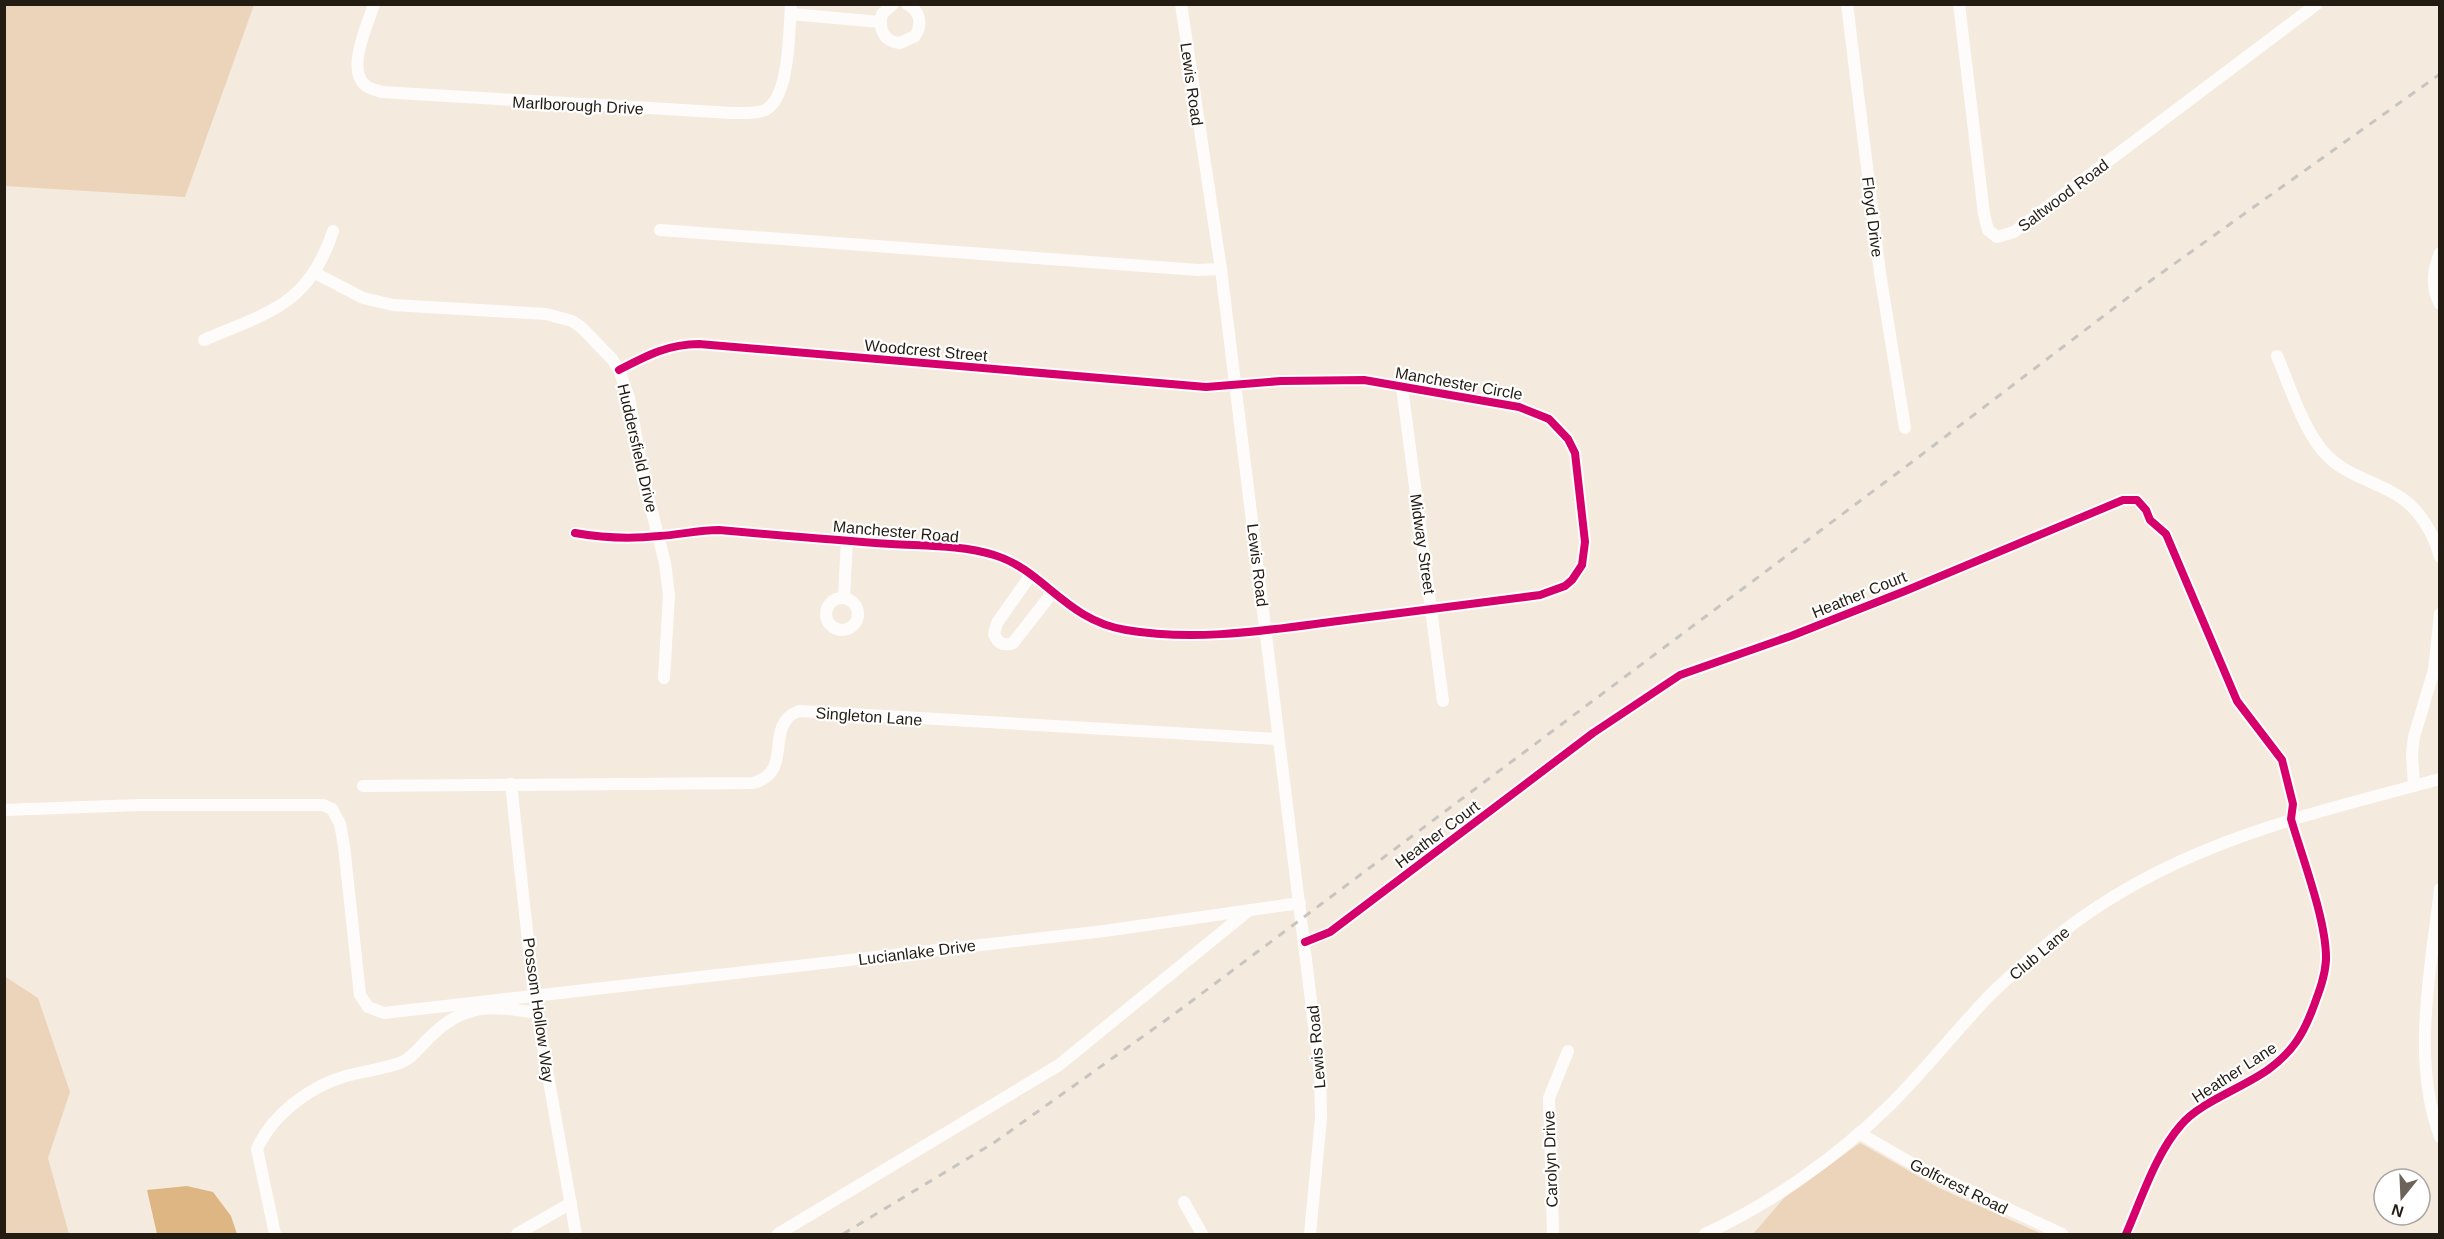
<svg xmlns="http://www.w3.org/2000/svg" width="2444" height="1239" font-family="Helvetica,sans-serif">
	<style>
		.green { fill: #ebd4b9 }
		.water { fill: #deb683 }
		.lines { fill: none; stroke-linecap: round; stroke-linejoin: round }
		.minor { stroke: #fefcfa; stroke-width: 12 }
		.rail { stroke: #c8c5c1; stroke-width: 3; stroke-dasharray: 8 8; stroke-linecap: butt }
		.cycleway-casing { stroke: #fff; stroke-width: 11 }
		.cycleway { stroke: #d6006c; stroke-width: 8 }
		.labels { text-anchor: middle; stroke-width: 4.5; stroke-linejoin: round; paint-order: stroke }
		.street-label { font-size: 16px; fill: #231c13; stroke: #fff }
	</style>
	<rect width="100%" height="100%" fill="#f5eade"/>
	<g class="green">
		<path d="M 4,5 L 254,5 L 185,197 L 5,186 Z"/>
		<path d="M 4,976 L 38,998 L 70,1092 L 48,1158 L 69,1234 L 5,1234 Z"/>
		<path d="M 1860,1143 L 1939,1188 L 2042,1234 L 1753,1234 L 1784,1198 Z"/>
	</g>
	<path class="water" d="M 187,1186 L 213,1192 L 231,1216 L 237,1234 L 157,1234 L 147,1190 Z"/>
	<g class="lines">
		<g class="minor">
			<path d="M 374,4 C 368,24 346,69 365,85 C 369,89 376,90 382,92 L 732,113 C 743,113 755,114 765,110 C 790,98 789,30 791,4"/>
			<path d="M 893,4 L 882,14 C 878,29 884,42 900,43 L 915,36 C 923,24 920,11 907,4"/>
			<path d="M 1181,4 L 1221,269 L 1320,1074 L 1321,1118 L 1310,1234"/>
			<path d="M 1847,4 L 1880,273 L 1905,428"/>
			<path d="M 1959,4 L 1984,214 L 1988,230 L 1997,237 L 2014,232 L 2317,4"/>
			<path d="M 791,14 L 880,22"/>
			<path d="M 660,230 L 1198,270 L 1221,269"/>
			<path d="M 2440,253 C 2433,270 2431,288 2440,304"/>
			<path d="M 315,273 L 363,298 L 393,305 L 546,314 L 572,321 L 581,327 L 612,359 L 619,370 L 629,398 L 646,488 L 665,563 L 669,595 L 664,678"/>
			<path d="M 204,340 C 269,312 309,305 333,231"/>
			<path d="M 2277,356 C 2290,386 2301,424 2322,450 C 2343,476 2374,480 2400,497 C 2420,510 2434,534 2440,557"/>
			<path d="M 1402,387 L 1443,701"/>
			<path d="M 575,533 C 603,538 631,539 659,536 C 679,535 698,530 719,530 C 776,535 833,540 891,544 C 924,546 962,545 994,555 C 1044,570 1065,620 1126,630 C 1197,642 1268,630 1338,621 C 1406,612 1473,604 1540,595 L 1565,586 L 1572,580 L 1582,565 L 1585,542 L 1575,453 L 1568,439 L 1549,419 L 1519,407 L 1364,380 L 1281,381 L 1206,387 L 699,344 C 668,344 646,356 619,370"/>
			<path d="M 1030,576 L 997,623 L 994,634 C 998,644 1004,646 1013,643 L 1052,593"/>
			<path d="M 844,598 L 847,540"/>
			<circle cx="842" cy="614" r="16"/>
			<path d="M 511,784 L 534,996 L 576,1234"/>
			<path d="M 363,786 L 753,783 C 796,771 762,725 799,711 L 1278,739"/>
			<path d="M 2414,786 L 2412,754 L 2414,737 L 2434,670 L 2440,614"/>
			<path d="M 4,810 L 139,805 L 323,805 L 332,809 L 340,824 L 344,846 L 360,995 L 368,1007 L 384,1013 L 1104,931 L 1300,903"/>
			<path d="M 2440,889 C 2431,970 2411,1058 2440,1137"/>
			<path d="M 1305,942 L 1330,932 L 1593,733 L 1680,675 L 1791,636 L 1905,591 L 2123,500 L 2137,500 L 2146,510 L 2150,520 L 2166,534 L 2237,701 L 2282,760 L 2293,804 L 2291,819 C 2302,857 2327,922 2326,960 C 2325,977 2319,992 2313,1008 C 2303,1035 2292,1052 2269,1069 C 2243,1088 2200,1102 2181,1125 C 2156,1153 2141,1200 2126,1234"/>
			<path d="M 1859,1133 L 1918,1167 L 2062,1234"/>
			<path d="M 1184,1202 L 1202,1234"/>
			<path d="M 275,1234 L 257,1149 C 272,1115 310,1086 346,1076 C 364,1071 383,1069 400,1063 C 414,1057 420,1046 431,1036 C 465,1002 493,1006 537,1013"/>
			<path d="M 517,1234 L 571,1203"/>
			<path d="M 778,1234 L 1059,1065 L 1248,911"/>
			<path d="M 1553,1234 L 1549,1098 L 1568,1051"/>
			<path d="M 1705,1234 C 1772,1203 1837,1157 1890,1105 C 1924,1071 1955,1032 1988,997 C 2009,976 2033,956 2056,937 C 2170,845 2302,816 2440,779"/>
		</g>
		<path class="rail" d="M 843,1234 L 995,1142 L 1173,1015 L 1912,462 L 2139,289 L 2440,74"/>
		<g class="cycleway-casing">
			<g id="cycleway">
				<path d="M 575,533 C 603,538 631,539 659,536 C 679,535 698,530 719,530 C 776,535 833,540 891,544 C 924,546 962,545 994,555 C 1044,570 1065,620 1126,630 C 1197,642 1268,630 1338,621 C 1406,612 1473,604 1540,595 L 1565,586 L 1572,580 L 1582,565 L 1585,542 L 1575,453 L 1568,439 L 1549,419 L 1519,407 L 1364,380 L 1281,381 L 1206,387 L 699,344 C 668,344 646,356 619,370"/>
				<path d="M 1305,942 L 1330,932 L 1593,733 L 1680,675 L 1791,636 L 1905,591 L 2123,500 L 2137,500 L 2146,510 L 2150,520 L 2166,534 L 2237,701 L 2282,760 L 2293,804 L 2291,819 C 2302,857 2327,922 2326,960 C 2325,977 2319,992 2313,1008 C 2303,1035 2292,1052 2269,1069 C 2243,1088 2200,1102 2181,1125 C 2156,1153 2141,1200 2126,1234"/>
			</g>
		</g>
		<use href="#cycleway" class="cycleway"/>
	</g>
	<g class="labels">
		<g class="street-label">
			<text transform="translate(1192 84) rotate(82)" y="6">Lewis Road</text>
			<text transform="translate(578 105) rotate(3)" y="6">Marlborough Drive</text>
			<text transform="translate(2063 195) rotate(-37)" y="6">Saltwood Road</text>
			<text transform="translate(1873 217) rotate(83)" y="6">Floyd Drive</text>
			<text transform="translate(926 350) rotate(5)" y="6">Woodcrest Street</text>
			<text transform="translate(1459 383) rotate(10)" y="6">Manchester Circle</text>
			<text transform="translate(638 448) rotate(77)" y="6">Huddersfield Drive</text>
			<text transform="translate(896 531) rotate(5)" y="6">Manchester Road</text>
			<text transform="translate(1423 544) rotate(82)" y="6">Midway Street</text>
			<text transform="translate(1258 565) rotate(83)" y="6">Lewis Road</text>
			<text transform="translate(1859 594) rotate(-22)" y="6">Heather Court</text>
			<text transform="translate(869 716) rotate(4)" y="6">Singleton Lane</text>
			<text transform="translate(1437 834) rotate(-37)" y="6">Heather Court</text>
			<text transform="translate(917 952) rotate(-7)" y="6">Lucianlake Drive</text>
			<text transform="translate(2039 953) rotate(-40)" y="6">Club Lane</text>
			<text transform="translate(539 1010) rotate(82)" y="6">Possom Hollow Way</text>
			<text transform="translate(1316 1047) rotate(-95)" y="6">Lewis Road</text>
			<text transform="translate(2234 1072) rotate(-33)" y="6">Heather Lane</text>
			<text transform="translate(1550 1159) rotate(-92)" y="6">Carolyn Drive</text>
			<text transform="translate(1959 1186) rotate(26)" y="6">Golfcrest Road</text>
		</g>
	</g>
	<rect width="2444" height="1239" fill="none" stroke="#231c13" stroke-width="12"/>
	<g transform="translate(2402 1197) rotate(198)"><circle r="28" fill="#ffffff" stroke="#a7a4a1" stroke-width="1.5"/>
	<path d="M0-4.5L10 22L0 15L-10 22Z" fill="#6c645a"/>
	<text y="-9" font-size="16" font-weight="bold" text-anchor="middle" fill="#231c13">N</text>
	</g>
</svg>
